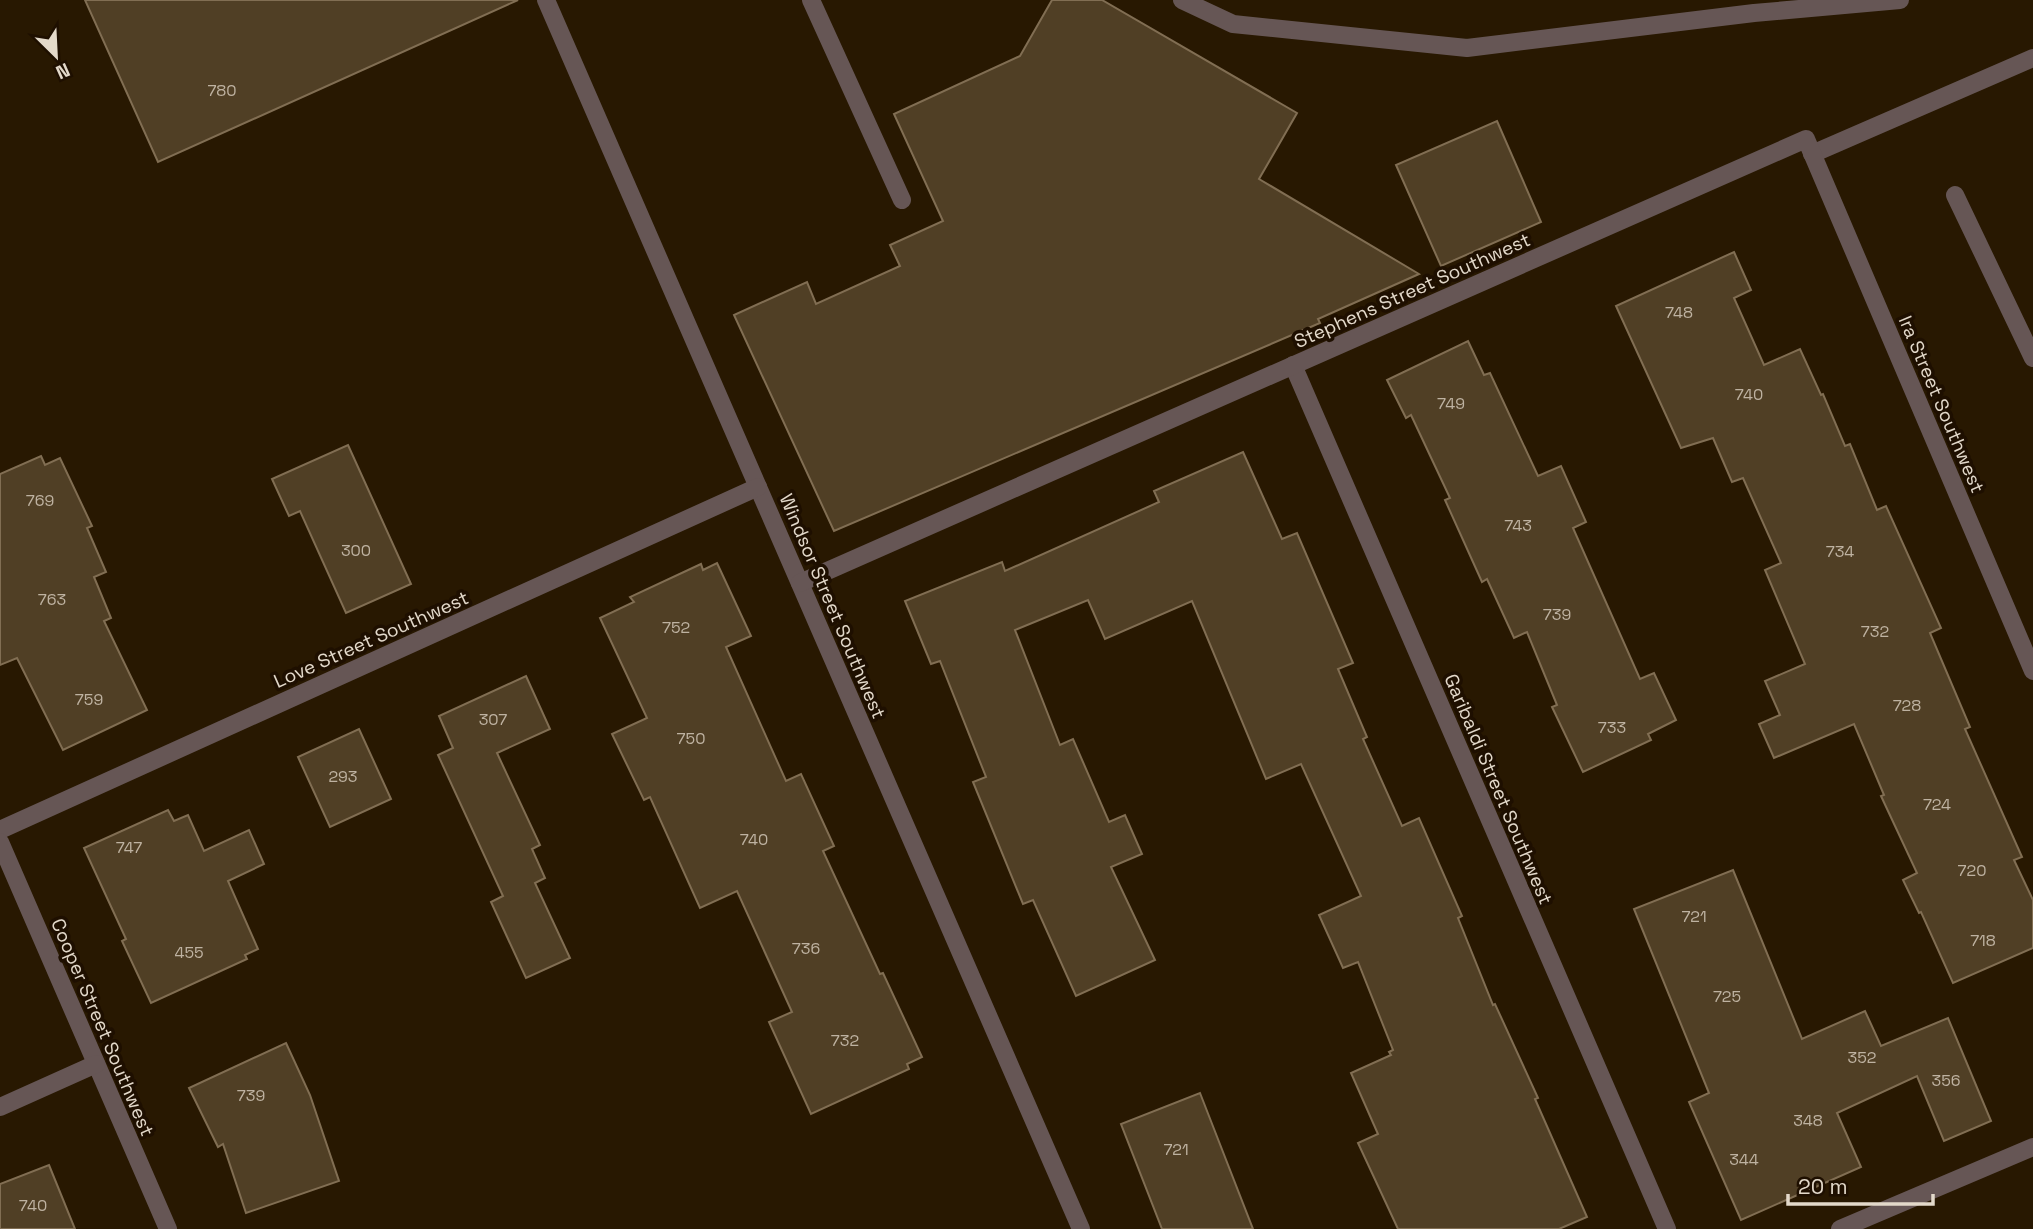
<svg xmlns="http://www.w3.org/2000/svg" width="2033" height="1229" font-family="'Space Grotesk',sans-serif">
	<style>
		.building { fill: #503f25; stroke: #816e53; stroke-width: 2 }
		.lines { fill: none; stroke-linecap: round; stroke-linejoin: round }
		.minor { stroke: #665655; stroke-width: 18 }
		.labels { text-anchor: middle; stroke-width: 7; stroke-linejoin: round; paint-order: stroke }
		.number-label { font-size: 16px; fill: #beb2a1 }
		.street-label { font-size: 19px; fill: #e3d9ca; stroke: #1e0f00 }
	</style>
	<rect width="100%" height="100%" fill="#281801"/>
	<g class="building">
		<path d="M 85,0 L 518,0 L 158,162 Z"/>
		<path d="M 1052,0 L 1102,0 L 1297,113 L 1259,179 L 1419,274 L 1318,319 L 1320,323 L 834,531 L 734,315 L 807,282 L 816,304 L 900,266 L 890,245 L 943,221 L 894,114 L 1020,56 Z"/>
		<path d="M 1497,121 L 1541,222 L 1441,266 L 1396,165 Z"/>
		<path d="M 1734,252 L 1751,290 L 1734,298 L 1764,365 L 1800,349 L 1821,395 L 1823,394 L 1845,446 L 1850,444 L 1877,510 L 1886,506 L 1941,628 L 1930,633 L 1970,727 L 1965,729 L 2022,857 L 2014,860 L 2033,900 L 2033,948 L 1953,983 L 1921,912 L 1919,913 L 1903,880 L 1917,873 L 1881,796 L 1884,795 L 1854,724 L 1774,758 L 1759,724 L 1780,715 L 1765,681 L 1805,664 L 1765,570 L 1781,563 L 1743,478 L 1732,482 L 1713,438 L 1681,448 L 1616,306 Z"/>
		<path d="M 1468,341 L 1484,375 L 1490,373 L 1538,476 L 1561,466 L 1586,522 L 1573,528 L 1640,679 L 1654,673 L 1676,720 L 1648,734 L 1651,740 L 1583,772 L 1552,707 L 1557,705 L 1527,632 L 1514,638 L 1487,579 L 1482,582 L 1445,500 L 1450,498 L 1411,415 L 1406,418 L 1387,380 Z"/>
		<path d="M 348,445 L 411,584 L 346,613 L 300,511 L 289,516 L 272,479 Z"/>
		<path d="M 1243,452 L 1282,539 L 1297,533 L 1353,663 L 1338,669 L 1367,737 L 1363,739 L 1402,826 L 1419,818 L 1462,916 L 1458,918 L 1493,1005 L 1495,1004 L 1538,1098 L 1535,1099 L 1587,1217 L 1559,1229 L 1398,1229 L 1358,1143 L 1378,1134 L 1351,1073 L 1391,1055 L 1389,1052 L 1393,1050 L 1358,962 L 1343,968 L 1319,915 L 1361,896 L 1301,764 L 1266,779 L 1192,601 L 1105,639 L 1088,600 L 1015,630 L 1060,745 L 1073,739 L 1109,822 L 1125,815 L 1142,854 L 1111,867 L 1155,960 L 1076,996 L 1033,900 L 1023,904 L 973,782 L 986,777 L 940,661 L 931,664 L 905,601 L 1002,562 L 1005,571 L 1159,502 L 1154,491 Z"/>
		<path d="M 41,456 L 45,465 L 60,458 L 92,526 L 87,528 L 106,572 L 94,577 L 111,618 L 104,621 L 147,710 L 63,750 L 17,658 L 0,665 L 0,474 Z"/>
		<path d="M 717,563 L 751,636 L 726,647 L 786,781 L 801,774 L 834,846 L 823,851 L 880,974 L 883,973 L 922,1057 L 907,1064 L 909,1069 L 811,1114 L 769,1022 L 792,1012 L 737,891 L 700,908 L 650,797 L 644,800 L 612,734 L 647,718 L 600,618 L 634,602 L 630,597 L 701,564 L 703,570 Z"/>
		<path d="M 526,676 L 550,729 L 497,753 L 540,845 L 532,849 L 545,878 L 535,883 L 570,958 L 526,978 L 491,902 L 503,896 L 438,755 L 453,748 L 439,716 Z"/>
		<path d="M 359,729 L 391,799 L 330,827 L 298,757 Z"/>
		<path d="M 168,810 L 174,821 L 188,815 L 204,851 L 249,830 L 264,864 L 228,881 L 258,949 L 245,955 L 247,959 L 151,1003 L 122,941 L 126,939 L 84,848 Z"/>
		<path d="M 1733,870 L 1802,1039 L 1865,1011 L 1881,1046 L 1948,1018 L 1991,1121 L 1944,1141 L 1917,1076 L 1837,1113 L 1861,1167 L 1741,1220 L 1689,1102 L 1709,1093 L 1634,909 Z"/>
		<path d="M 286,1043 L 310,1095 L 339,1181 L 246,1213 L 223,1144 L 218,1147 L 189,1088 Z"/>
		<path d="M 1200,1093 L 1253,1229 L 1162,1229 L 1121,1124 Z"/>
		<path d="M 49,1165 L 75,1229 L 0,1229 L 0,1184 Z"/>
	</g>
	<g class="lines">
		<g class="minor">
			<path d="M 546,0 L 1081,1229"/>
			<path d="M 811,0 L 902,200"/>
			<path d="M 1182,0 L 1233,24 L 1467,48 L 1754,13 L 1900,0"/>
			<path d="M 1812,154 L 2033,58"/>
			<path d="M 1955,195 L 2033,358"/>
			<path d="M 1293,365 L 1667,1229"/>
			<path d="M 800,583 L 1806,139 L 2033,671"/>
			<path d="M 0,830 L 758,487"/>
			<path d="M 0,842 L 168,1229"/>
			<path d="M 0,1107 L 96,1064"/>
			<path d="M 1840,1229 L 2033,1147"/>
		</g>
	</g>
	<g class="labels">
		<g class="number-label">
			<text x="222" y="96">780</text>
			<text x="1679" y="318">748</text>
			<text x="1749" y="400">740</text>
			<text x="1451" y="409">749</text>
			<text x="40" y="506">769</text>
			<text x="1518" y="531">743</text>
			<text x="356" y="556">300</text>
			<text x="1840" y="557">734</text>
			<text x="52" y="605">763</text>
			<text x="1557" y="620">739</text>
			<text x="676" y="633">752</text>
			<text x="1875" y="637">732</text>
			<text x="89" y="705">759</text>
			<text x="1907" y="711">728</text>
			<text x="493" y="725">307</text>
			<text x="1612" y="733">733</text>
			<text x="691" y="744">750</text>
			<text x="343" y="782">293</text>
			<text x="1937" y="810">724</text>
			<text x="754" y="845">740</text>
			<text x="129" y="853">747</text>
			<text x="1972" y="876">720</text>
			<text x="1694" y="922">721</text>
			<text x="1983" y="946">718</text>
			<text x="806" y="954">736</text>
			<text x="189" y="958">455</text>
			<text x="1727" y="1002">725</text>
			<text x="845" y="1046">732</text>
			<text x="1862" y="1063">352</text>
			<text x="1946" y="1086">356</text>
			<text x="251" y="1101">739</text>
			<text x="1808" y="1126">348</text>
			<text x="1176" y="1155">721</text>
			<text x="1744" y="1165">344</text>
			<text x="33" y="1211">740</text>
		</g>
		<g class="street-label">
			<text transform="translate(1412 290) rotate(-24)" y="7">Stephens Street Southwest</text>
			<text transform="translate(1942 404) rotate(67)" y="7">Ira Street Southwest</text>
			<text transform="translate(833 606) rotate(67)" y="7">Windsor Street Southwest</text>
			<text transform="translate(371 639) rotate(-24)" y="7">Love Street Southwest</text>
			<text transform="translate(1499 789) rotate(67)" y="7">Garibaldi Street Southwest</text>
			<text transform="translate(103 1027) rotate(67)" y="7">Cooper Street Southwest</text>
		</g>
	</g>
	<g transform="translate(56 56) rotate(156)" stroke="#1e0f00" stroke-width="5" paint-order="stroke">
	<path d="M0-5L12 26L0 18L-12 26Z" fill="#e3d9ca"/>
	<text y="-10" font-size="19" font-weight="bold" text-anchor="middle" fill="#e3d9ca">N</text>
	</g>
	<path d="M1788 1194v10h145v-10" fill="none" stroke="#e3d9ca" stroke-width="3.5"/>
	<text x="1798" y="1194" font-size="21" fill="#e3d9ca" stroke="#1e0f00" stroke-width="5" paint-order="stroke">20 m</text>
</svg>
